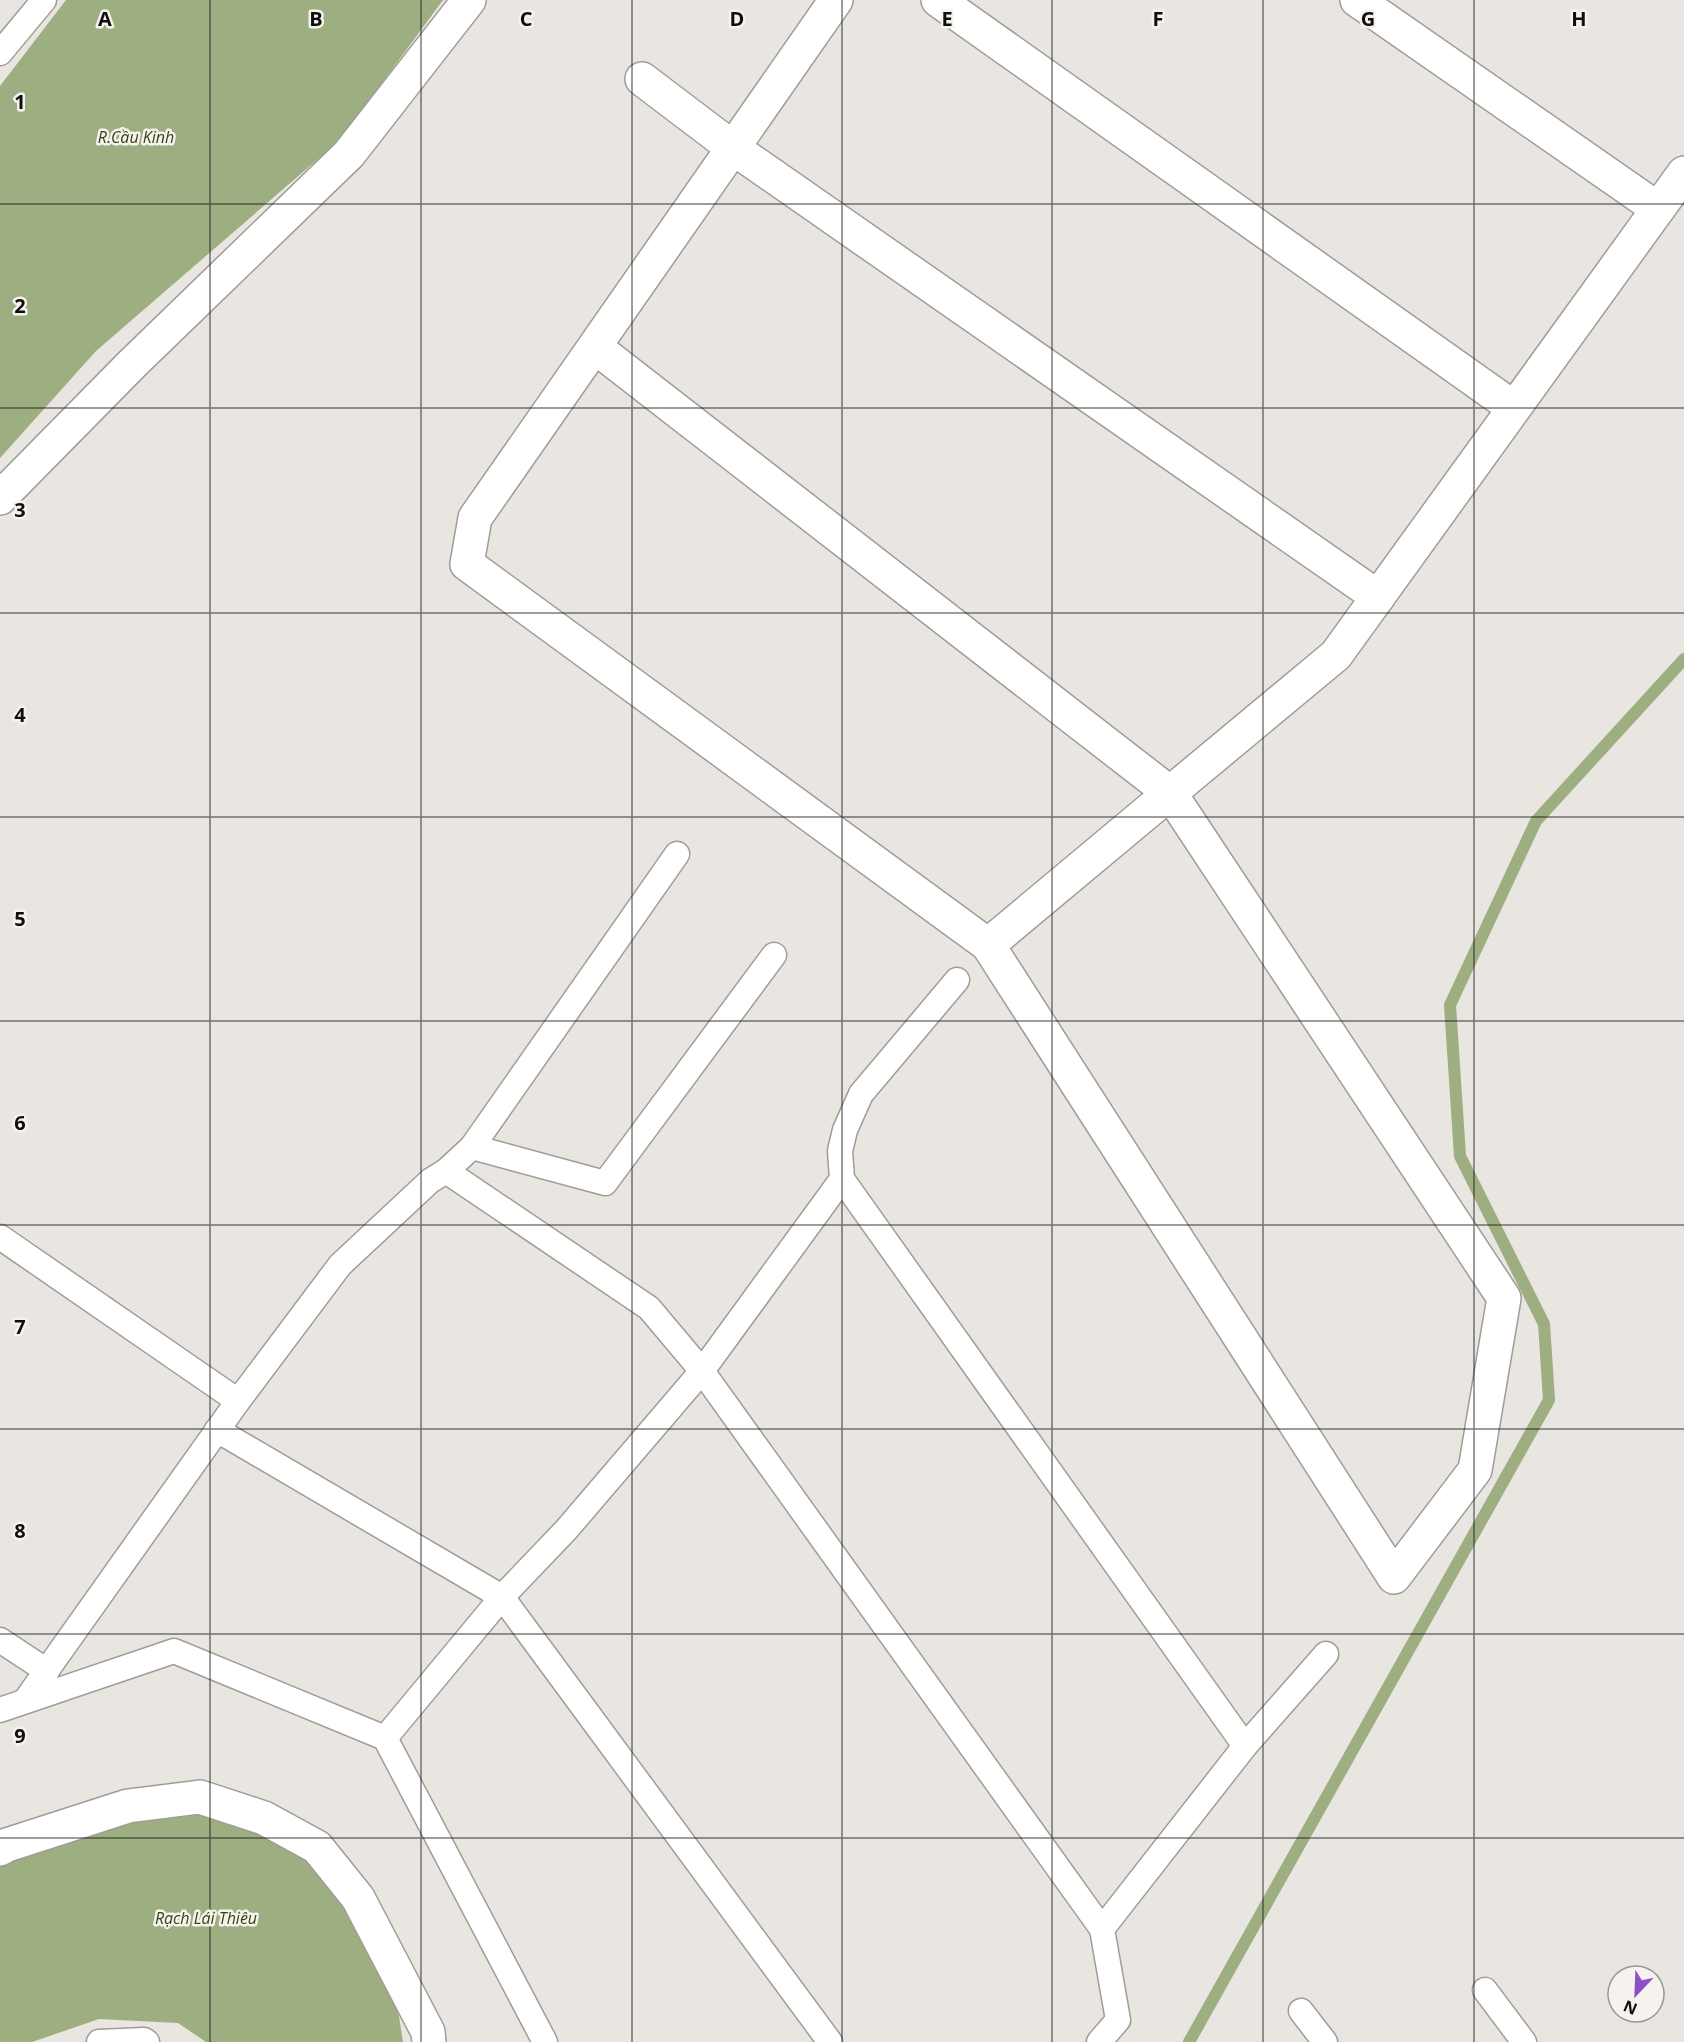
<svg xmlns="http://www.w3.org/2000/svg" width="1684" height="2042" font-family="'Open Sans',sans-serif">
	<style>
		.water { fill: #9dae81 }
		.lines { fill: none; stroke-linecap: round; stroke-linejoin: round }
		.stream { stroke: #9dae81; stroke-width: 12 }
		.lane-casing { stroke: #a09c97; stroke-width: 27 }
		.street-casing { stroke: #a09c97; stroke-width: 36 }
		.lane { stroke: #fff; stroke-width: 24 }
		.street { stroke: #fff; stroke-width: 33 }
		.grid { fill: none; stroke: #110f0e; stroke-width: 1.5; stroke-opacity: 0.55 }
		.labels { text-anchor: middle; stroke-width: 5; stroke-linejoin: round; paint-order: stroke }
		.water-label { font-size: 16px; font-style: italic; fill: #344311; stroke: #f6f2ed }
		.grid-label { font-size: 20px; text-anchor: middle; font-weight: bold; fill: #110f0e; stroke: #f6f2ed; stroke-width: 5; stroke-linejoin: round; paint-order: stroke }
	</style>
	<rect width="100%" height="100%" fill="#e9e5e0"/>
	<g class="water">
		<path d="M 66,0 L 443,0 L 340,140 L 96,351 L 0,458 L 0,86 Z"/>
		<path d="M 207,1804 L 328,1869 L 392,1972 L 403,2042 L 206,2042 L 178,2023 L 99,2019 L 32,2042 L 0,2042 L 0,1858 L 140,1818 Z"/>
	</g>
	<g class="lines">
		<path class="stream" d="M 1189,2042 L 1549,1400 L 1544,1324 L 1460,1156 L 1450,1005 L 1536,821 L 1684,659"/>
		<g class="lane-casing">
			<g id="lane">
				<path d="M 0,53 L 44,0"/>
				<path d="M 957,980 L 861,1094 L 845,1130 L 840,1151 L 842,1179 L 1245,1746"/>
				<path d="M 472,1147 L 605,1183 L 774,955"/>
				<path d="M 446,1171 L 649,1308 L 702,1371 L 842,1179"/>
				<path d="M 0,1237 L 238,1401 L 25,1701"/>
				<path d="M 238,1401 L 340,1265 L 430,1181 L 446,1171 L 472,1147 L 677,854"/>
				<path d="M 217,1430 L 502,1597 L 566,1530 L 702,1371 L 1102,1929 L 1118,2020 L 1099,2042"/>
				<path d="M 0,1640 L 47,1671"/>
				<path d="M 0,1710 L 174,1651 L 385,1738 L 545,2042"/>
				<path d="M 385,1738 L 502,1597 L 830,2042"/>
				<path d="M 1102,1929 L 1245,1746 L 1326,1654"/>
				<path d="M 1485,1990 L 1524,2042"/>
				<path d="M 1301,2011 L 1325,2042"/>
				<path d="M 99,2042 L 144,2040 L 147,2042"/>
			</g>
		</g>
		<g class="street-casing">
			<g id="street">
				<path d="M 836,0 L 475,518 L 467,564 L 988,945"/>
				<path d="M 938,0 L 1514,408"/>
				<path d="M 1357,0 L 1658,209"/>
				<path d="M 642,79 L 733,148 L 1378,597"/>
				<path d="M 595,347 L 1170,793 L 1336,655 L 1684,173"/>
				<path d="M 0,498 L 132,364 L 349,154 L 469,0"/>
				<path d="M 1170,793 L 1504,1298 L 1475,1470 L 1394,1577 L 988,945 Z"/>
				<path d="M 0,1849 L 7,1845 L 128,1806 L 200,1797 L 264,1818 L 317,1847 L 358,1898 L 428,2032 L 429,2042"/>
			</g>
		</g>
		<use href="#lane" class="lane"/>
		<use href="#street" class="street"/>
	</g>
	<path class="grid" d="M 210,0 L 210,2042M 421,0 L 421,2042M 632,0 L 632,2042M 842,0 L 842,2042M 1052,0 L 1052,2042M 1263,0 L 1263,2042M 1474,0 L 1474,2042M 0,204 L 1684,204M 0,408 L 1684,408M 0,613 L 1684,613M 0,817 L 1684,817M 0,1021 L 1684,1021M 0,1225 L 1684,1225M 0,1429 L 1684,1429M 0,1634 L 1684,1634M 0,1838 L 1684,1838"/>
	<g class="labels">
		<g class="water-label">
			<text x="136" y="143">R.Cầu Kinh</text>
			<text x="206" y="1924">Rạch Lái Thiêu</text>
		</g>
	</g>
	<g class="grid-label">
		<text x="105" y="26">A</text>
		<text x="316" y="26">B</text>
		<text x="526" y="26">C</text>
		<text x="737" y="26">D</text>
		<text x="947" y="26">E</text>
		<text x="1158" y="26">F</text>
		<text x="1368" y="26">G</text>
		<text x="1579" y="26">H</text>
		<text x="20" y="109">1</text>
		<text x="20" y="313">2</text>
		<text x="20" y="517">3</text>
		<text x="20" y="722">4</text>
		<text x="20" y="926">5</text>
		<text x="20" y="1130">6</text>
		<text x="20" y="1334">7</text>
		<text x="20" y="1538">8</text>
		<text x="20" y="1743">9</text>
	</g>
	<g transform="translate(1636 1994) rotate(203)"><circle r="28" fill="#f6f2ed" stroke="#9a9794" stroke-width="1.5"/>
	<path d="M0-4.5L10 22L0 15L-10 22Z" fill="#8e50c6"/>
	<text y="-9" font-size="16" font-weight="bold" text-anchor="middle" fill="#110f0e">N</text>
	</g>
</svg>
